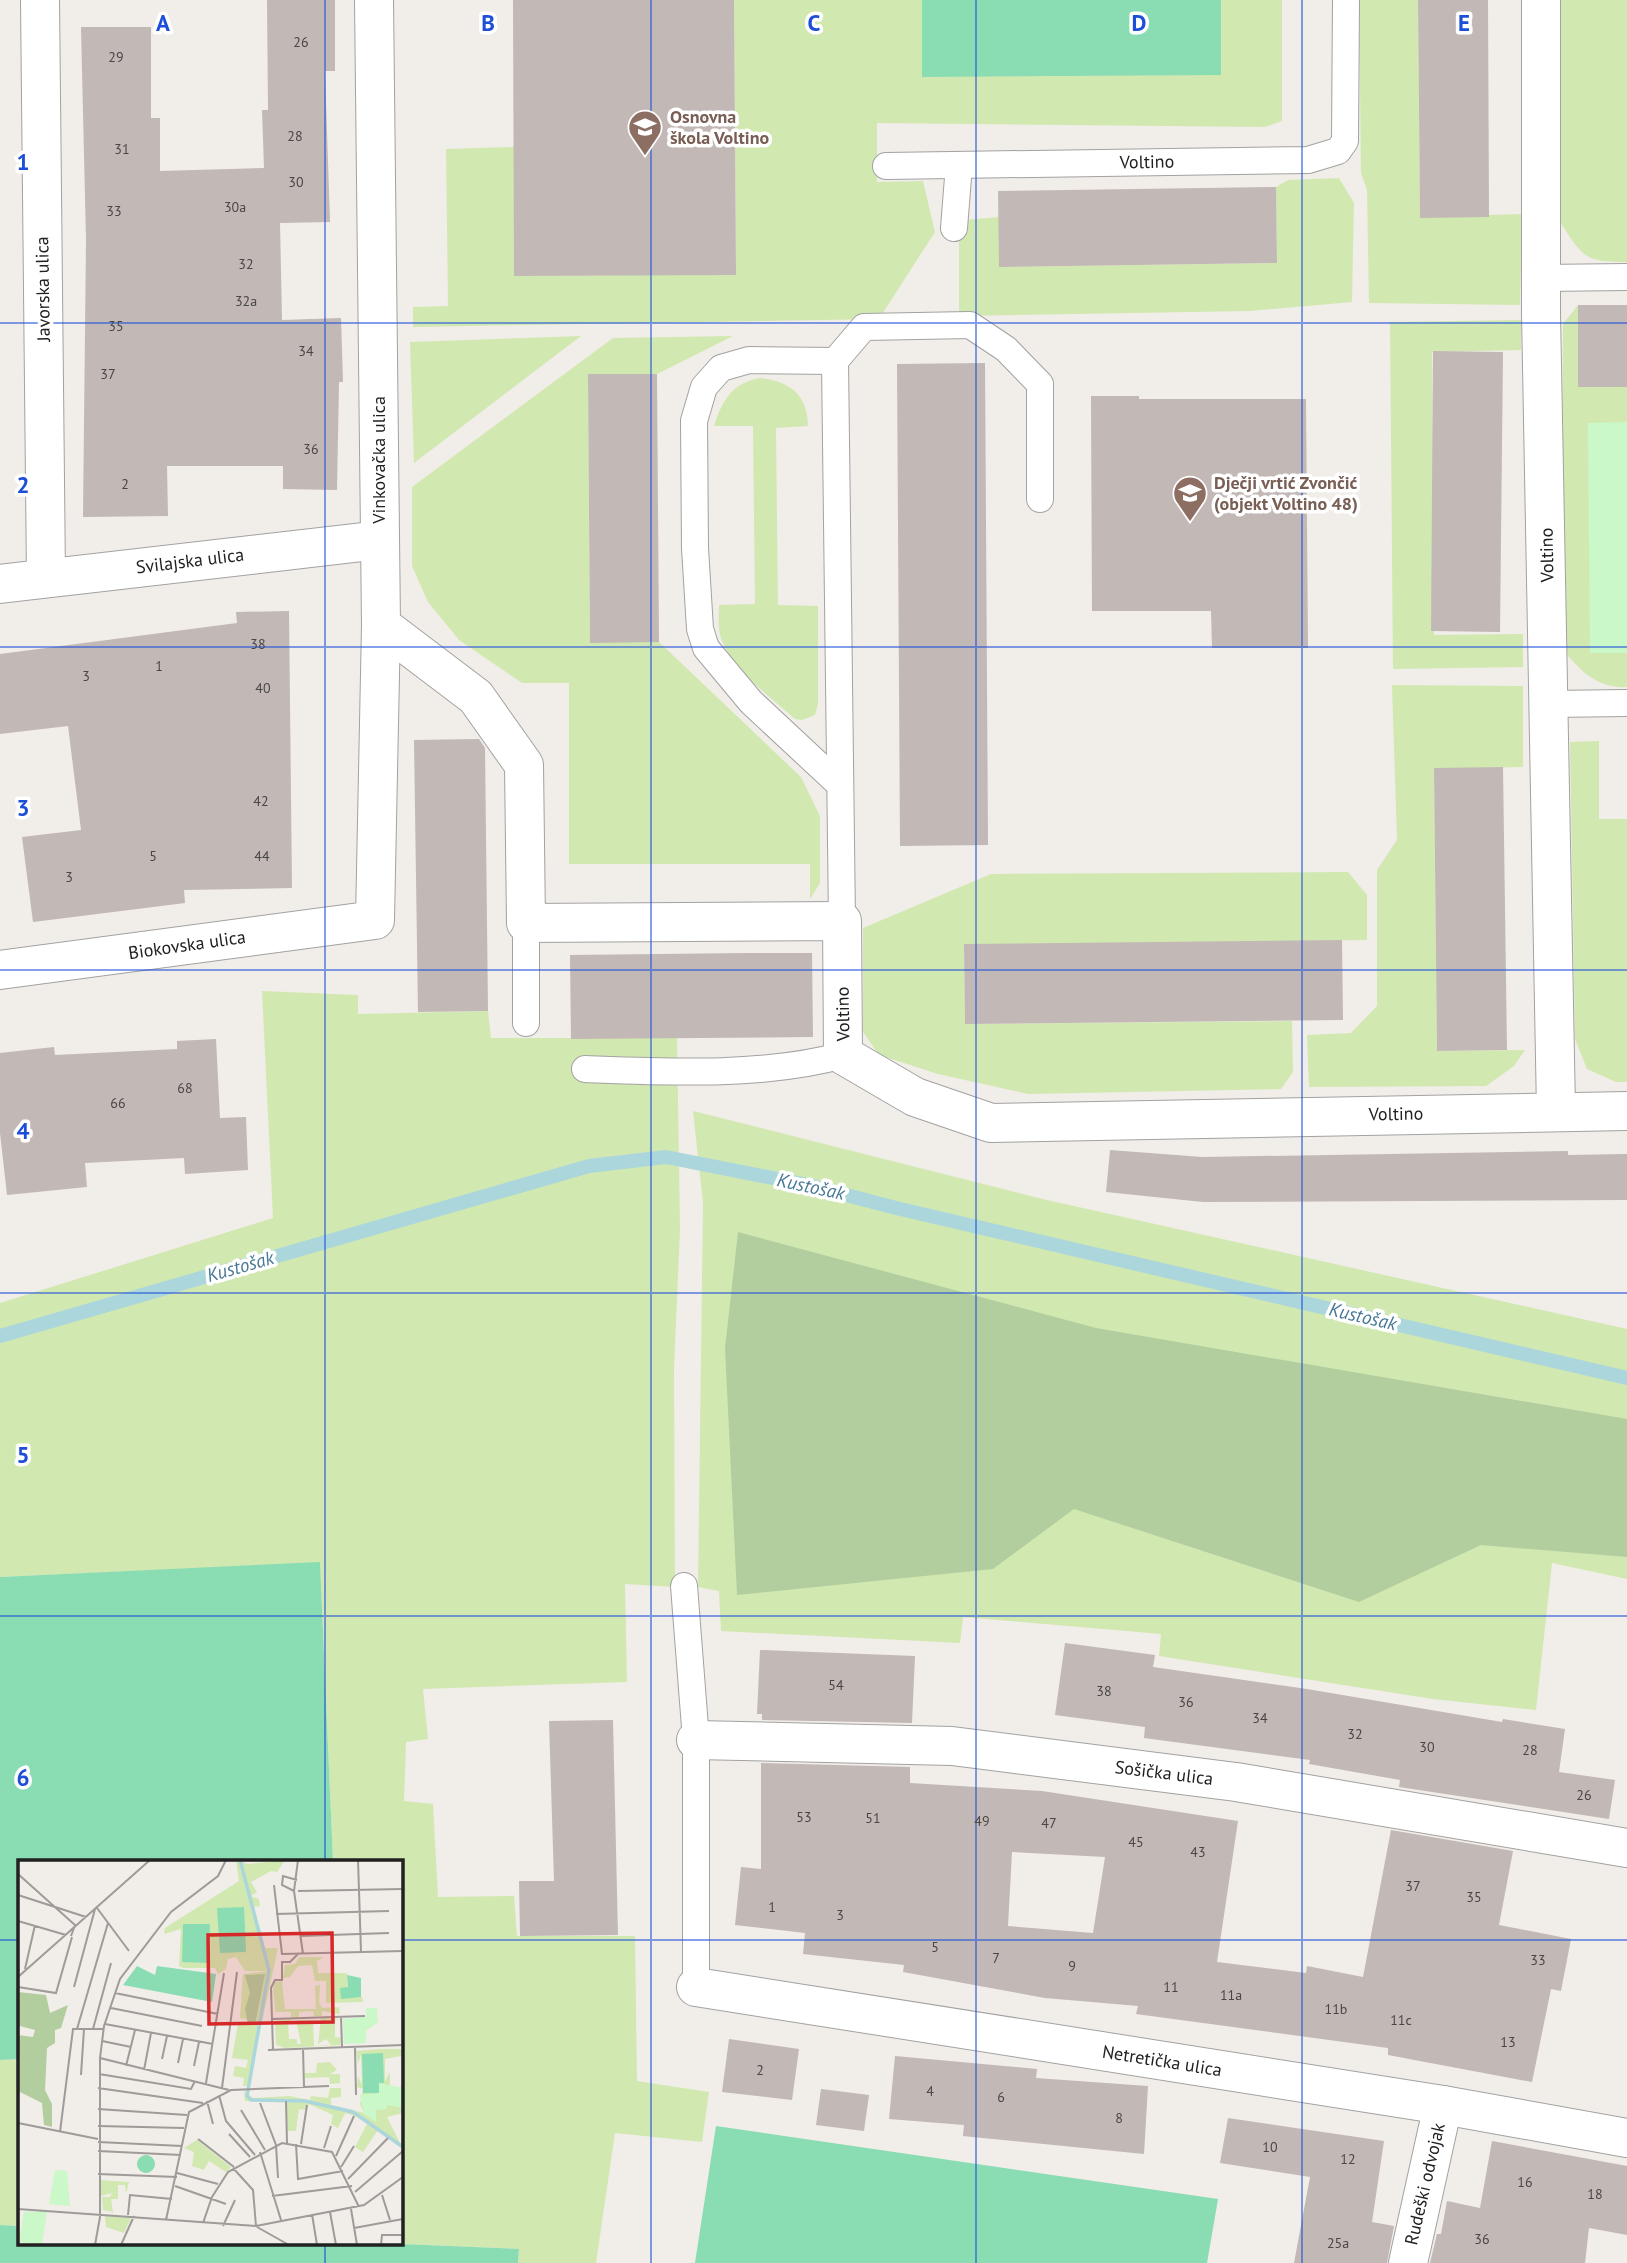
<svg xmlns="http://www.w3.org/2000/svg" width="1627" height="2263" font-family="'PT Sans',sans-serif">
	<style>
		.grass { fill: #d2e8b1 }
		.forest { fill: #b2ce9f }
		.park { fill: #caf8c8 }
		.pitch { fill: #8adcb3 }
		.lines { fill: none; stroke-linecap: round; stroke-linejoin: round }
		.stream { stroke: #abd7dc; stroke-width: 14 }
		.building { fill: #c2b8b5; fill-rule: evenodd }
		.lane-casing { stroke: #a2a2a2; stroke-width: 28 }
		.street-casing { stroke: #a2a2a2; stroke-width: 40 }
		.lane { stroke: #fff; stroke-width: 26 }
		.street { stroke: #fff; stroke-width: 38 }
		.grid { fill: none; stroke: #1d4ed8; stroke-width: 2; stroke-opacity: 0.55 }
		.labels { text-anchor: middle; stroke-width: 7; stroke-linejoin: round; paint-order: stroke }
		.number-label { font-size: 14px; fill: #494746 }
		.education-label { font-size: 18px; font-weight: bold; fill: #785e54; stroke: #fff; text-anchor: start }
		.street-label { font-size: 18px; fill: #212121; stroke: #fff }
		.water-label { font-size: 19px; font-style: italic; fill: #477896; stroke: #fff }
		.inset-river { fill: none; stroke: #abd7dc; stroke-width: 3.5 }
		.inset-road { fill: none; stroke: #9e9b98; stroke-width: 2 }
		.view { fill: #d62828; fill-opacity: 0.15; stroke: #d62828; stroke-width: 3.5 }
		.inset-edge { fill: none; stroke: #212121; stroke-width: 3.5 }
		.grid-label { font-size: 23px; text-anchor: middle; font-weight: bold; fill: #1d4ed8; stroke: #fff; stroke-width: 7; stroke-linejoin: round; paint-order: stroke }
	</style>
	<rect width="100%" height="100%" fill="#f1ede8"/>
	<g class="grass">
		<path d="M 734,0 L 1282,0 L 1282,121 L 1265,127 L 877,123 L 877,182 L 923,181 L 935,232 L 879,319 L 413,327 L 413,307 L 448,306 L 446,149 L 514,147 L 515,276 L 736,274 Z"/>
		<path d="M 1359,0 L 1418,0 L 1420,217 L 1522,214 L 1520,305 L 1369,303 L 1367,190 L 1361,173 Z"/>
		<path d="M 1554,0 L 1627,0 L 1627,262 C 1584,262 1583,257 1560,222 Z"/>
		<path d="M 1339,178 L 1354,203 L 1352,302 L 1249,311 L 959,316 L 959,236 L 965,220 L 999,217 L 1000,267 L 1277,263 L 1276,187 L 1288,180 Z"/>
		<path d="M 1578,305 L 1578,387 L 1627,387 L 1627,687 C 1597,689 1578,669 1561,647 L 1563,324 Z"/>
		<path d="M 1521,320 L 1521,350 L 1432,352 L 1434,635 L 1523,634 L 1523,667 L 1393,669 L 1390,322 Z"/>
		<path d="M 581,336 L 414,463 L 410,342 Z"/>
		<path d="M 733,336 L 657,374 L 588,374 L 590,642 L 659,642 L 801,777 L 820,816 L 820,883 L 810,899 L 810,864 L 569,864 L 569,683 L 522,683 L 459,640 L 428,602 L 412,566 L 412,487 L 613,338 Z"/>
		<path d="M 760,378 C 790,381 808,395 808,426 L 776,428 L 778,605 L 818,606 L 818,704 L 815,715 L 802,720 L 795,719 C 771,697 736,673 723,643 C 717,631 719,618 719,605 L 755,604 L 753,426 L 714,426 C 722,401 732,383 760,378 Z"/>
		<path d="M 1392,685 L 1523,686 L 1523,767 L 1434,769 L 1437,1051 L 1525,1050 L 1514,1066 L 1486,1086 L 1309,1087 L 1307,1035 L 1351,1033 L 1377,1006 L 1377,870 L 1397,840 Z"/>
		<path d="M 1599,741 L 1599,819 L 1627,819 L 1627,1082 L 1616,1082 L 1587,1069 L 1575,1039 L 1570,742 Z"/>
		<path d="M 1348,872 L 1367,895 L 1367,940 L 964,945 L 965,1024 L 1292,1021 L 1293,1072 L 1281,1089 L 1028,1094 L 938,1074 L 879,1055 L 863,1032 L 863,928 L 991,874 Z"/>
		<path d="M 262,991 L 358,995 L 358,1014 L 488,1011 L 491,1038 L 677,1038 L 680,1229 L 674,1369 L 675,1587 L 625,1584 L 627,1682 L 423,1689 L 428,1739 L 406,1742 L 404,1801 L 433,1804 L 438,1897 L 514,1896 L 517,1936 L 635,1936 L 637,2081 L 709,2092 L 702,2142 L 615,2133 L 596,2263 L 518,2263 L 519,2249 L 401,2244 L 401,1862 L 333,1862 L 320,1563 L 0,1577 L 0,1303 L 273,1218 Z"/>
		<path d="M 693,1111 L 1047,1200 L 1627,1329 L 1627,1579 L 1552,1563 L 1536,1710 L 1433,1699 L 1159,1656 L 1161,1634 L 963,1617 L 960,1643 L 721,1631 L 719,1591 L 698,1587 L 703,1203 Z"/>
		<path d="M 19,2059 L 19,2226 L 0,2225 L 0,2060 Z"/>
	</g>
	<path class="forest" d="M 738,1232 L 1096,1328 L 1627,1419 L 1627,1557 L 1481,1545 L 1359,1602 L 1074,1509 L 993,1569 L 737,1595 L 725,1348 Z"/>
	<path class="park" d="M 1627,422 L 1627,653 L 1590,653 L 1588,423 Z"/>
	<g class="pitch">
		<path d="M 922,0 L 1221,0 L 1221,75 L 922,77 Z"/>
		<path d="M 320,1562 L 333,1862 L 19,1862 L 19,2059 L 0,2060 L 0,1577 Z"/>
		<path d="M 716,2126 L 1218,2199 L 1207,2263 L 695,2263 Z"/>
		<path d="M 0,2225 L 19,2226 L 19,2244 L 401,2244 L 519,2249 L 518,2263 L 0,2263 Z"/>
	</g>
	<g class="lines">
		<path class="stream" d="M 0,1336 L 589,1166 L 666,1157 L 808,1185 L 896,1208 L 1627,1378"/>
	</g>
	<g class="building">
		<path d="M 267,0 L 335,0 L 335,71 L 325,71 L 330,222 L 280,223 L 282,320 L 341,318 L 343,382 L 339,382 L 337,490 L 283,489 L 283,466 L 167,466 L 168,516 L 83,517 L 86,240 L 81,27 L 151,27 L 151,118 L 160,118 L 160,171 L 264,168 L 262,110 L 268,110 Z"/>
		<path d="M 513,0 L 734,0 L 736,275 L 514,276 Z"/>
		<path d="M 1418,0 L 1488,0 L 1489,217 L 1420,218 Z"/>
		<path d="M 1276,187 L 1277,263 L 999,267 L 998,191 Z"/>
		<rect x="1578" y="305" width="49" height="82"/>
		<path d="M 1433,351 L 1503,352 L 1500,632 L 1431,631 Z"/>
		<path d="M 985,363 L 988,845 L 900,846 L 897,364 Z"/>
		<path d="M 588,374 L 657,374 L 659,642 L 590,643 Z"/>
		<path d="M 1091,396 L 1139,396 L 1139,399 L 1306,399 L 1308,648 L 1212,648 L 1211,611 L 1092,611 Z"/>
		<path d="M 289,611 L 292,888 L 184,890 L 185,903 L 33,922 L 22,837 L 81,830 L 68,726 L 0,734 L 0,654 L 237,623 L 236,612 Z"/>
		<path d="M 479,739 L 485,748 L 488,1011 L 418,1012 L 414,740 Z"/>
		<path d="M 1503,767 L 1507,1050 L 1437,1051 L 1434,768 Z"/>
		<path d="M 1342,940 L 1343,1020 L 965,1024 L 964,944 Z"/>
		<path d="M 748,953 L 812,953 L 813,1037 L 571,1039 L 570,955 Z"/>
		<path d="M 216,1039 L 220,1118 L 246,1117 L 248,1170 L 185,1174 L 184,1158 L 85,1163 L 87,1187 L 7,1195 L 0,1133 L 0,1053 L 54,1047 L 55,1055 L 177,1049 L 177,1041 Z"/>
		<path d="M 1110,1150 L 1202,1157 L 1568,1151 L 1568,1155 L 1627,1154 L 1627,1200 L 1203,1202 L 1106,1192 Z"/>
		<path d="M 1065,1643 L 1155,1655 L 1153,1667 L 1307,1689 L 1502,1722 L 1503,1719 L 1565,1729 L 1559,1772 L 1615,1780 L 1609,1819 L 1399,1787 L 1400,1780 L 1309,1764 L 1310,1760 L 1144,1738 L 1145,1727 L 1055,1715 Z"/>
		<path d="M 760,1650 L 915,1656 L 912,1723 L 762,1720 L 762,1714 L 757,1714 Z"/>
		<path d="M 613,1720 L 618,1935 L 520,1936 L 519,1881 L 554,1881 L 549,1721 Z"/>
		<path d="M 761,1763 L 910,1767 L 910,1783 L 1042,1791 L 1238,1821 L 1217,1962 L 1306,1973 L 1307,1966 L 1363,1977 L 1391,1830 L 1513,1851 L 1499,1925 L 1571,1939 L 1561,1991 L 1551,1989 L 1532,2082 L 1388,2055 L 1388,2048 L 1136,2014 L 1138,2006 L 1045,1998 L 903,1972 L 904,1965 L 803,1954 L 805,1933 L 735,1925 L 741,1867 L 761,1869 ZM 1012,1852 L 1105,1857 L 1093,1933 L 1008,1926 Z"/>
		<path d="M 729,2039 L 799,2049 L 792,2100 L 722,2092 Z"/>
		<path d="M 895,2056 L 1037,2069 L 1036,2078 L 1148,2086 L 1144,2154 L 963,2136 L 964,2125 L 889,2119 Z"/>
		<path d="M 821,2089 L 869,2095 L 864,2131 L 816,2125 Z"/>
		<path d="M 1228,2118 L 1384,2141 L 1372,2222 L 1394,2226 L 1387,2263 L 1294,2263 L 1310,2177 L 1220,2163 Z"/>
		<path d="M 1492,2141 L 1627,2166 L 1627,2235 L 1589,2228 L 1585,2263 L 1430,2263 L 1437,2234 L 1441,2234 L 1447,2201 L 1480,2208 Z"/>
	</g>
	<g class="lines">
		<g class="lane-casing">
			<g id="lane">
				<path d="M 886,166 L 1308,160 L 1338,151 L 1345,141 L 1346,0"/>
				<path d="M 954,228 L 959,165"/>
				<path d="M 1541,278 L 1627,277"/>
				<path d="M 835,361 L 749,360 L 721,368 L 704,387 L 694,421 L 695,548 L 700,629 L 706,648 L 751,702 L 839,784"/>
				<path d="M 1549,704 L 1627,703"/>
				<path d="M 842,921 L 835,361 L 864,327 L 970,325 L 1006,349 L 1040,384 L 1040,499"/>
				<path d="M 526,1023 L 526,923"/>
				<path d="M 585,1069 C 666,1072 765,1077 843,1055"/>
				<path d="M 684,1586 L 696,1740 L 696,1987"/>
			</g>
		</g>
		<g class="street-casing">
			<g id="street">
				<path d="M 40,0 L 46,578"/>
				<path d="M 1541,0 L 1541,313 L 1556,1111"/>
				<path d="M 0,584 L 380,540"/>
				<path d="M 381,625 L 476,697 L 524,765 L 526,923 L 842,921 L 843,1055 L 915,1097 L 991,1123 L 1627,1111"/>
				<path d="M 0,970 L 375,920 L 381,625 L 374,0"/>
				<path d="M 696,1740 L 952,1746 L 1236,1782 L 1627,1848"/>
				<path d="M 696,1987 L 1443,2105 L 1627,2138"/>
				<path d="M 1408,2263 L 1443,2105"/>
			</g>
		</g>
		<use href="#lane" class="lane"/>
		<use href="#street" class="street"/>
	</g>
	<path class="grid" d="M 325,0 L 325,1862M 651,0 L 651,2263M 976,0 L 976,2263M 1302,0 L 1302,2263M 0,323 L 1627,323M 0,647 L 1627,647M 0,970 L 1627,970M 0,1293 L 1627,1293M 0,1616 L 1627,1616M 0,1940 L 19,1940M 401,1940 L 1627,1940M 325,2244 L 325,2263"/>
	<defs>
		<g id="school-pin" transform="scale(1.75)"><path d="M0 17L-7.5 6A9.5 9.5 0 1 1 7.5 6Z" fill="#8d6e63" stroke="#fff"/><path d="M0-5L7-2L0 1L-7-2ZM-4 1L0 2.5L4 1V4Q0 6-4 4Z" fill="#fff"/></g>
	</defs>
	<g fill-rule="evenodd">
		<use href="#school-pin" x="645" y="127"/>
		<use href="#school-pin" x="1190" y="493"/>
	</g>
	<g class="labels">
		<g class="number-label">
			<text x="301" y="47">26</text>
			<text x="116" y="62">29</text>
			<text x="295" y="141">28</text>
			<text x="122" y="154">31</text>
			<text x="296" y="187">30</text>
			<text x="235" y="212">30a</text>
			<text x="114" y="216">33</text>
			<text x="246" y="269">32</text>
			<text x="246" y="306">32a</text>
			<text x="116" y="331">35</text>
			<text x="306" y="356">34</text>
			<text x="108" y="379">37</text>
			<text x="311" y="454">36</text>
			<text x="125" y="489">2</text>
			<text x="258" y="649">38</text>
			<text x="159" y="671">1</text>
			<text x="86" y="681">3</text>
			<text x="263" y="693">40</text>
			<text x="261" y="806">42</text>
			<text x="153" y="861">5</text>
			<text x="262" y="861">44</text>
			<text x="69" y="882">3</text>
			<text x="185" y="1093">68</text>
			<text x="118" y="1108">66</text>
			<text x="836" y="1690">54</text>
			<text x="1104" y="1696">38</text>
			<text x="1186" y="1707">36</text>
			<text x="1260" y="1723">34</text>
			<text x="1355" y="1739">32</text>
			<text x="1427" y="1752">30</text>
			<text x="1530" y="1755">28</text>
			<text x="1584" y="1800">26</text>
			<text x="804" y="1822">53</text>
			<text x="873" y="1823">51</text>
			<text x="982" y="1826">49</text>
			<text x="1049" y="1828">47</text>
			<text x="1136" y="1847">45</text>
			<text x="1198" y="1857">43</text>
			<text x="1413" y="1891">37</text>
			<text x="1474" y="1902">35</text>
			<text x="772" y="1912">1</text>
			<text x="840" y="1920">3</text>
			<text x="935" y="1952">5</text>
			<text x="996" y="1963">7</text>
			<text x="1538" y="1965">33</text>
			<text x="1072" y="1971">9</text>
			<text x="1171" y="1992">11</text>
			<text x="1231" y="2000">11a</text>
			<text x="1336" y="2014">11b</text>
			<text x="1401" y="2025">11c</text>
			<text x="1508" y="2047">13</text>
			<text x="760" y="2075">2</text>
			<text x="930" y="2096">4</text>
			<text x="1001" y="2102">6</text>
			<text x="1119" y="2123">8</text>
			<text x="1270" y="2152">10</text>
			<text x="1348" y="2164">12</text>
			<text x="1525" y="2187">16</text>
			<text x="1595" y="2199">18</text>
			<text x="1482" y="2244">36</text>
			<text x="1338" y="2248">25a</text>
		</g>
		<g class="education-label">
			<text x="670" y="123">Osnovna<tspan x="670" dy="21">škola Voltino</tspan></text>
			<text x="1214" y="489">Dječji vrtić Zvončić<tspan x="1214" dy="21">(objekt Voltino 48)</tspan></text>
		</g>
		<g class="street-label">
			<text transform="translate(1147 162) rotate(-1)" y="6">Voltino</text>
			<text transform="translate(43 289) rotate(-91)" y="6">Javorska ulica</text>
			<text transform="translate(379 460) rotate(-90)" y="6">Vinkovačka ulica</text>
			<text transform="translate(1547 555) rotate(-91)" y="6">Voltino</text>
			<text transform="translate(190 561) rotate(-7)" y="6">Svilajska ulica</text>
			<text transform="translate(187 945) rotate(-8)" y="6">Biokovska ulica</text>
			<text transform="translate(843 1014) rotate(-91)" y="6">Voltino</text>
			<text transform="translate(1396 1114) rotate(-1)" y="6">Voltino</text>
			<text transform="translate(1164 1773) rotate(7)" y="6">Sošička ulica</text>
			<text transform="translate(1162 2061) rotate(9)" y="6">Netretička ulica</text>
			<text transform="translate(1425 2184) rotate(-77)" y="6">Rudeški odvojak</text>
		</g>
		<g class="water-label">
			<text transform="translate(811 1186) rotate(12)" y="7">Kustošak</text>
			<text transform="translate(240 1266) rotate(-16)" y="7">Kustošak</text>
			<text transform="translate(1363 1316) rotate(13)" y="7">Kustošak</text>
		</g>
	</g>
	<g transform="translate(18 1860)">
		<rect width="385" height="385" fill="#f1ede8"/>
		<path d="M 218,0 L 230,4 L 267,0 L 259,12 L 253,11 L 233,22 L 239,32 L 233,36 L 241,39 L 242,46 L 236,47 L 247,88 L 260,88 L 230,226 L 225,226 L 226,218 L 215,216 L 217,206 L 228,208 L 230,200 L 214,198 L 220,164 L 228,165 L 230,160 L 222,158 L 225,114 L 251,111 L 227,111 L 218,97 L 210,99 L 208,109 L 200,114 L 197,108 L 165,108 L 161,106 L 163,69 L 146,74 L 147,68 L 221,21 ZM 281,97 L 306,97 L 299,101 L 300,113 L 329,113 L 330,138 L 333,118 L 333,137 L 344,137 L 345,142 L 308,143 L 308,121 L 297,121 L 294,105 L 280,106 L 272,117 L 265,118 L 267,105 L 277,104 ZM 264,121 L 267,149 L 298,149 L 297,126 L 302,125 L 301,142 L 304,148 L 321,147 L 322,154 L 304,151 L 304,156 L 296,156 L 295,151 L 281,152 L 281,157 L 273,157 L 273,152 L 258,152 L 258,157 L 255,130 L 257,122 ZM 303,158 L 321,159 L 317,160 L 317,177 L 323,178 L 322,185 L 267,188 L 258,185 L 257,161 L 275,159 L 270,162 L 271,179 L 279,179 L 279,184 L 283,184 L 278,160 L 295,160 L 296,186 L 313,185 L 308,179 L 300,184 ZM 361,189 L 385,189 L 385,210 L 383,196 L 367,199 L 367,221 L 372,212 L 372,227 L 385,227 L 385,217 L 385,253 L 369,257 L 385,289 L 360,270 L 345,292 L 337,287 L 350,262 L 337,256 L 327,253 L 320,268 L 313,264 L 315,255 L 291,244 L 289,250 L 281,249 L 278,271 L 270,271 L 267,240 L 227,241 L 226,231 L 235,238 L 271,236 L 292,240 L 293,236 L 310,238 L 312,228 L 323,228 L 323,237 L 313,238 L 313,245 L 346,253 L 342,244 L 345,229 L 339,227 L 340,216 L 344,225 L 343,195 L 340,204 L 338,191 ZM 312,202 L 319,210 L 312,214 L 322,214 L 322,223 L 312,224 L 311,217 L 287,218 L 287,213 L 298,213 L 299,203 ZM 179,280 L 213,307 L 208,312 L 191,301 L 186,310 L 174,306 L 176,292 L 166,288 ZM 82,320 L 111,322 L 108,334 L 107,325 L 100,325 L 100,339 L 93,339 L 95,352 L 85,350 L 84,337 L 92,337 L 94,333 L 83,336 ZM 87,356 L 113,358 L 106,373 L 88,367 Z" fill="#d2e8b1"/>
		<path d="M 247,114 L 237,165 L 230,164 L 227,149 L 232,133 L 227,115 ZM 0,132 L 28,135 L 32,153 L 50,145 L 43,168 L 37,170 L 37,183 L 29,188 L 27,230 L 34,244 L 34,267 L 26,265 L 24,243 L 0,231 L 0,175 L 15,177 L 17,170 L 2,166 L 0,173 Z" fill="#b2ce9f"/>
		<path d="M 348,148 L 359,148 L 360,162 L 348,171 L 348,183 L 326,184 L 325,159 L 348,157 ZM 361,223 L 385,228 L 385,248 L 369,245 L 369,249 L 358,250 L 358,262 L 346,254 L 342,235 L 360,233 ZM 37,310 L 49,311 L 52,346 L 31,344 ZM 29,351 L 24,385 L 1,382 L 6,352 Z" fill="#caf8c8"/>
		<path d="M 226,47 L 228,92 L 202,93 L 199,48 ZM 165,64 L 192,64 L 191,103 L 164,102 ZM 119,106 L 137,115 L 139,106 L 198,114 L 194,142 L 105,125 ZM 329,115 L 343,118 L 343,137 L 323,139 L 322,128 L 330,127 ZM 365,193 L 366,223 L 361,223 L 361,233 L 345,233 L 344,194 ZM119 304a9 9 0 1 1 18 0a9 9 0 1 1-18 0Z" fill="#8adcb3"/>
		<path class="inset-river" d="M 222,0 L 251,110 L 229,236 L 233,240 L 287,241 L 335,252 L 385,287"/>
		<path class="inset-road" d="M 280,0 L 276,31 L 285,94M 340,0 L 343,92M 0,14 L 57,65 L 53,76M 256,25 L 264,94 L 385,91M 276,31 L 264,25 L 265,16 L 279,20M 280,31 L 385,29M 0,35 L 68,57M 79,48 L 111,91M 258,54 L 371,51M 0,61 L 48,75M 282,76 L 371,73M 7,109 L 17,65M 0,117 L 132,0M 0,127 L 38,133 L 54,77M 56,127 L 77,49M 97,133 L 200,154M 93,148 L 184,166M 323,157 L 324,187M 254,159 L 347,156M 87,164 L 195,184M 59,169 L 90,63M 75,169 L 93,103M 84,181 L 113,187M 337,187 L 338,235M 285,189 L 286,227M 250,190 L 385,185M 255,190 L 253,128 L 257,120 L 264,120 L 264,102 L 272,102 L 280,94M 82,198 L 211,230M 144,199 L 149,176M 160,203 L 165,179M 108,206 L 117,170M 176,206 L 181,182M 126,210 L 133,173M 81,214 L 173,229 L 177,221M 63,215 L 66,169M 188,223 L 206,113M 80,228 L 185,243M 204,228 L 219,112M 201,235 L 208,261 L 237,295M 189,241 L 195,264M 268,241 L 269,283M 242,243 L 258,285 L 260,318M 80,249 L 169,255M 223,250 L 247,290M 0,263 L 80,279M 80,266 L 166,268M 42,272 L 55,169 L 86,169M 211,274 L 232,297M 180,279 L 216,307M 80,282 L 164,286M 278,284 L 280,319 L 325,311M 283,284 L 289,245M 306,288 L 313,266M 80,291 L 163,295M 242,292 L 263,360M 318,296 L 336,256M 323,307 L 336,286M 215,308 L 235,330 L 238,366M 159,313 L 200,324M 80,314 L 159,317M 330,319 L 370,278M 157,326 L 208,344M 337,332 L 385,291M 364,335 L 372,360M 254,336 L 334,326M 0,349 L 238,366 L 346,345 L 385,317M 333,349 L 339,385M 312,352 L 318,385M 294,354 L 299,385M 110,355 L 112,335 L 154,339M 148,360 L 171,252 L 213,230 L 311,226M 185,363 L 194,337 L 210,312 L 264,283 L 314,292 L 341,347M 205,366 L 217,340M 239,367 L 271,385M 336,368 L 385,359M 77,385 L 82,357 L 82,198 L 86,166 L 102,119 L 153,52 L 200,16 L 208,0M 103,385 L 116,356M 363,385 L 364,375 L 385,375"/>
		<path class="view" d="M 314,73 L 315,162 L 191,164 L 190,75 Z"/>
		<rect width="385" height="385" class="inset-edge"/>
	</g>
	<g class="grid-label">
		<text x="163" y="31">A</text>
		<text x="488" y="31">B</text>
		<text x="814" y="31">C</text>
		<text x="1139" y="31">D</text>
		<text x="1464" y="31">E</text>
		<text x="23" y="170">1</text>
		<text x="23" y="493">2</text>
		<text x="23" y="816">3</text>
		<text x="23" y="1139">4</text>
		<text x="23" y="1463">5</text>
		<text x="23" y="1786">6</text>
	</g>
</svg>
